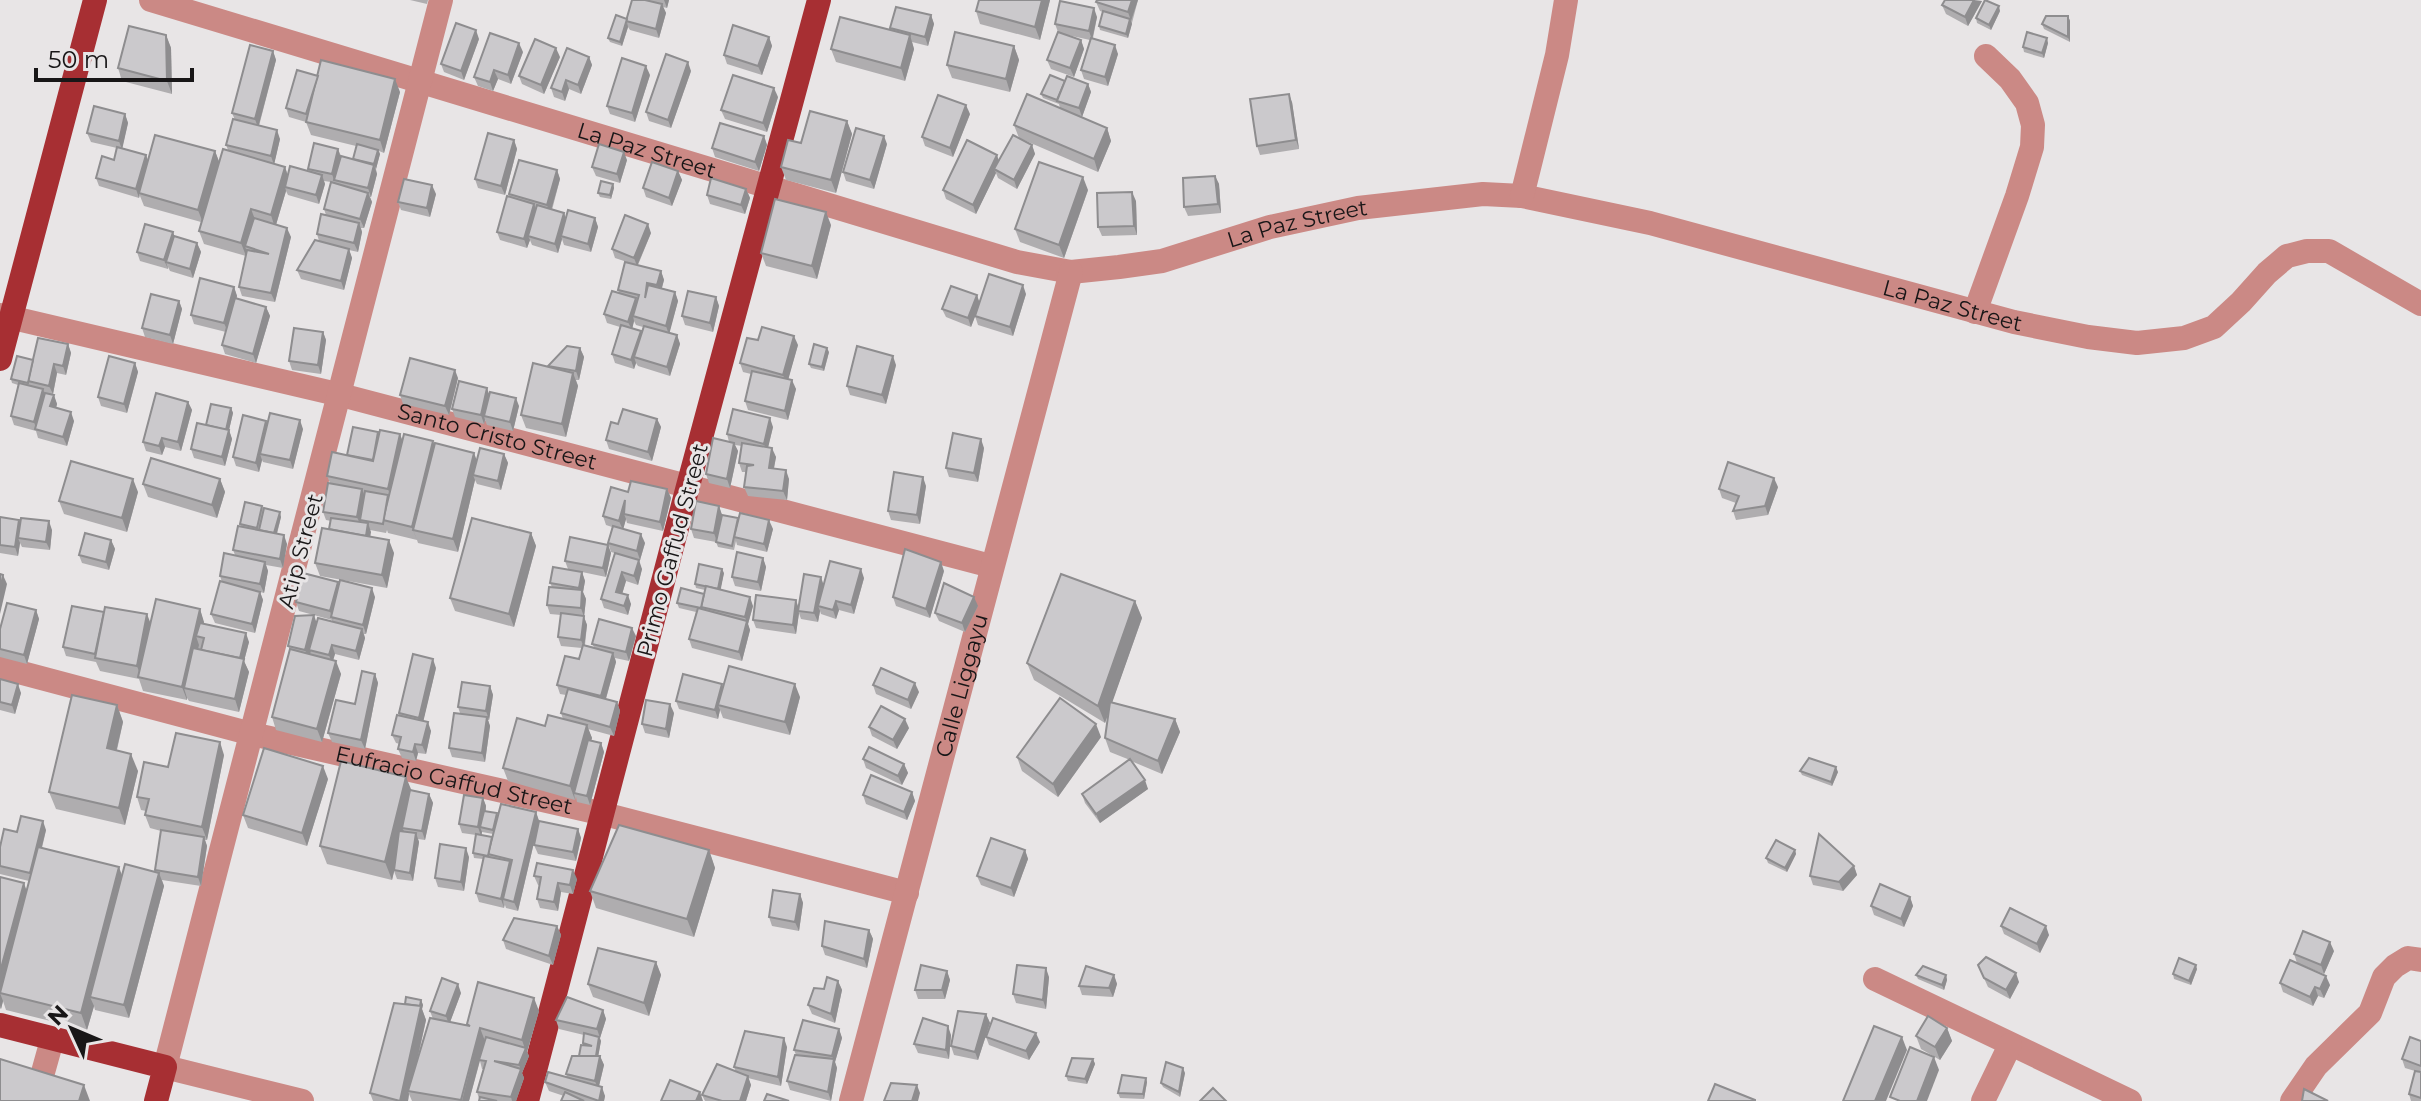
<svg xmlns="http://www.w3.org/2000/svg" width="2421" height="1101" font-family="Montserrat,sans-serif">
	<style>
		.lines { fill: none; stroke-linecap: round; stroke-linejoin: round }
		.minor { stroke: #cb8985; stroke-width: 24 }
		.major { stroke: #a72f33; stroke-width: 24 }
		.wall { fill: #afadaf; fill-rule: evenodd }
		.shaded-wall { fill: #8e8d8f }
		.building { fill: #cbc9cc; stroke: #8e8d8f; stroke-width: 2 }
		.labels { text-anchor: middle; stroke-width: 6; stroke-linejoin: round; paint-order: stroke }
		.street-label { font-size: 22px; fill: #181617; stroke: #e8e5e6 }
	</style>
	<rect width="100%" height="100%" fill="#e8e5e6"/>
	<g class="lines">
		<g class="minor">
			<path id="s1" d="M 151,0 L 1017,262 L 1071,272 L 1119,267 L 1162,261 L 1270,227 L 1358,208 L 1483,194 L 1522,196 L 1650,223 L 2014,322 L 2088,337 L 2137,343 L 2184,338 L 2214,327 L 2241,302 L 2267,273 L 2287,256 L 2307,251 L 2329,251 L 2421,304"/>
			<path d="M 1522,196 L 1557,55 L 1566,0"/>
			<path d="M 1975,312 L 2017,196 L 2032,147 L 2033,125 L 2027,103 L 2010,79 L 1986,56"/>
			<path id="s2" d="M 0,315 L 341,395 L 991,566"/>
			<path id="s3" d="M 0,667 L 252,734 L 604,814 L 907,893"/>
			<path d="M 1875,979 L 2130,1101"/>
			<path d="M 35,1101 L 52,1040"/>
			<path d="M 302,1101 L 165,1067 L 441,0"/>
			<path id="s4" d="M 851,1101 L 1071,272"/>
			<path d="M 1983,1101 L 2010,1045"/>
			<path d="M 2292,1101 L 2316,1066 L 2370,1013 L 2384,977 L 2395,966 L 2408,958 L 2421,960"/>
		</g>
		<g class="major">
			<path d="M 0,359 L 95,0"/>
			<path d="M 0,1025 L 165,1067 L 156,1101"/>
			<path d="M 527,1101 L 688,486 L 819,0"/>
		</g>
	</g>
	<g class="wall">
		<path d="M 410,0 L 428,0 L 427,4 Z"/>
		<path d="M 632,0 L 669,0 L 667,8 L 663,7 L 666,13 L 659,38 L 630,30 L 628,27 L 622,46 L 610,42 L 608,38 L 627,19 Z"/>
		<path d="M 1050,0 L 1040,40 L 980,24 L 976,11 Z"/>
		<path d="M 1138,0 L 1128,38 L 1100,30 L 1099,26 L 1103,12 L 1100,11 L 1096,2 Z"/>
		<path d="M 1982,1 L 1968,26 L 1946,14 L 1942,5 Z"/>
		<path d="M 2000,11 L 1991,30 L 1977,23 L 1976,18 Z"/>
		<path d="M 931,15 L 934,24 L 928,46 L 912,42 L 914,49 L 905,81 L 836,62 L 831,49 L 891,30 L 890,28 Z"/>
		<path d="M 2068,16 L 2070,21 L 2070,42 L 2044,29 L 2042,24 Z"/>
		<path d="M 1097,17 L 1093,38 L 1118,54 L 1108,86 L 1084,79 L 1081,70 L 1090,40 L 1063,34 L 1081,40 L 1084,49 L 1074,77 L 1051,69 L 1047,60 L 1058,32 L 1055,24 Z"/>
		<path d="M 166,35 L 171,48 L 172,94 L 122,81 L 118,68 Z"/>
		<path d="M 769,37 L 772,46 L 762,75 L 727,64 L 724,55 Z"/>
		<path d="M 479,39 L 464,80 L 444,72 L 441,64 Z"/>
		<path d="M 2048,43 L 2044,58 L 2024,52 L 2023,47 Z"/>
		<path d="M 1014,46 L 1019,60 L 1010,92 L 952,78 L 947,65 Z"/>
		<path d="M 273,51 L 276,60 L 259,126 L 280,139 L 274,164 L 285,167 L 288,175 L 309,171 L 308,169 L 338,149 L 341,156 L 353,160 L 356,146 L 311,135 L 306,122 L 289,117 L 286,108 L 317,76 L 400,92 L 384,153 L 379,151 L 380,154 L 376,169 L 377,174 L 371,197 L 370,197 L 372,202 L 364,228 L 361,228 L 362,232 L 358,252 L 349,250 L 352,258 L 344,290 L 301,279 L 297,270 L 319,241 L 317,234 L 326,215 L 324,209 L 331,182 L 324,181 L 325,184 L 319,204 L 288,195 L 286,191 L 276,225 L 291,237 L 275,302 L 242,296 L 239,287 L 246,256 L 204,244 L 199,231 L 201,222 L 144,206 L 140,196 L 139,198 L 99,186 L 96,178 L 114,160 L 117,148 L 91,142 L 87,133 L 125,114 L 128,123 L 122,148 L 146,155 L 148,160 L 215,151 L 219,162 L 228,150 L 226,145 L 235,120 L 232,113 Z"/>
		<path d="M 523,52 L 511,84 L 498,79 L 493,91 L 478,86 L 474,77 Z"/>
		<path d="M 560,57 L 544,94 L 522,84 L 519,76 Z"/>
		<path d="M 589,57 L 592,65 L 581,94 L 569,89 L 565,101 L 554,97 L 551,88 Z"/>
		<path d="M 691,71 L 671,128 L 649,121 L 646,112 Z"/>
		<path d="M 650,75 L 635,122 L 610,114 L 607,106 Z"/>
		<path d="M 1065,81 L 1088,84 L 1091,92 L 1082,117 L 1107,128 L 1111,141 L 1098,172 L 1019,138 L 1014,125 L 1060,108 L 1059,104 L 1043,98 L 1041,94 Z"/>
		<path d="M 778,97 L 767,132 L 725,119 L 721,110 Z"/>
		<path d="M 1292,102 L 1299,149 L 1260,155 L 1257,146 Z"/>
		<path d="M 970,114 L 953,157 L 925,146 L 922,137 Z"/>
		<path d="M 847,121 L 852,134 L 836,193 L 786,180 L 781,167 L 801,143 Z"/>
		<path d="M 764,136 L 767,145 L 759,171 L 715,157 L 712,148 Z"/>
		<path d="M 514,140 L 517,149 L 505,195 L 478,188 L 475,179 Z"/>
		<path d="M 887,144 L 874,189 L 846,181 L 843,172 Z"/>
		<path d="M 1032,145 L 1035,154 L 1017,189 L 998,178 L 996,173 L 976,214 L 946,199 L 943,190 L 999,160 Z"/>
		<path d="M 627,160 L 620,183 L 596,176 L 592,167 Z"/>
		<path d="M 557,170 L 560,179 L 552,210 L 564,213 L 566,219 L 595,218 L 598,227 L 591,252 L 564,245 L 562,239 L 558,253 L 532,245 L 530,240 L 527,248 L 500,240 L 497,232 L 509,197 L 509,194 Z"/>
		<path d="M 678,171 L 682,180 L 672,206 L 646,197 L 643,188 Z"/>
		<path d="M 1215,176 L 1219,184 L 1221,213 L 1188,216 L 1184,207 Z"/>
		<path d="M 613,184 L 614,188 L 611,199 L 600,197 L 598,193 Z"/>
		<path d="M 746,189 L 750,198 L 745,214 L 710,204 L 707,195 Z"/>
		<path d="M 1088,190 L 1064,258 L 1020,242 L 1015,229 Z"/>
		<path d="M 436,194 L 430,217 L 401,210 L 398,202 Z"/>
		<path d="M 1136,201 L 1137,235 L 1102,236 L 1098,227 Z"/>
		<path d="M 831,225 L 817,279 L 766,266 L 761,253 Z"/>
		<path d="M 173,232 L 174,236 L 197,243 L 201,252 L 193,278 L 170,271 L 168,267 L 168,269 L 140,261 L 137,252 Z"/>
		<path d="M 651,233 L 638,265 L 661,271 L 664,280 L 662,288 L 675,292 L 678,301 L 669,333 L 677,335 L 680,344 L 670,376 L 638,366 L 636,363 L 634,369 L 615,363 L 612,354 L 620,327 L 607,323 L 604,314 L 619,293 L 618,290 L 627,262 L 615,258 L 612,249 ZM 634,321 L 636,325 L 643,327 L 642,333 L 632,328 Z"/>
		<path d="M 234,287 L 237,296 L 236,299 L 266,307 L 270,316 L 256,363 L 225,354 L 222,345 L 226,332 L 194,324 L 191,315 Z"/>
		<path d="M 1026,294 L 1013,336 L 978,325 L 975,316 L 971,327 L 946,317 L 942,309 L 977,295 L 979,303 Z"/>
		<path d="M 716,297 L 719,306 L 713,332 L 685,325 L 682,316 Z"/>
		<path d="M 179,301 L 182,309 L 173,344 L 145,337 L 142,328 Z"/>
		<path d="M 323,332 L 326,340 L 321,374 L 292,370 L 289,361 Z"/>
		<path d="M 758,340 L 798,345 L 788,379 L 796,389 L 788,420 L 748,410 L 745,401 L 751,374 L 743,372 L 740,363 Z"/>
		<path d="M 68,344 L 71,353 L 66,375 L 57,373 L 53,394 L 57,404 L 56,408 L 74,421 L 67,446 L 38,438 L 36,431 L 14,425 L 11,416 L 18,385 L 12,383 L 11,379 L 33,360 Z"/>
		<path d="M 580,348 L 584,357 L 579,380 L 576,380 L 578,386 L 566,437 L 526,428 L 521,415 L 548,367 Z"/>
		<path d="M 829,352 L 824,371 L 811,368 L 809,364 Z"/>
		<path d="M 135,363 L 138,372 L 127,413 L 101,406 L 98,397 Z"/>
		<path d="M 896,365 L 886,404 L 850,395 L 847,386 Z"/>
		<path d="M 458,378 L 449,415 L 403,404 L 400,395 Z"/>
		<path d="M 489,393 L 519,406 L 513,431 L 487,425 L 485,420 L 484,424 L 455,417 L 452,409 Z"/>
		<path d="M 188,402 L 192,410 L 181,451 L 165,447 L 162,455 L 146,451 L 143,442 Z"/>
		<path d="M 231,408 L 233,413 L 229,430 L 232,439 L 225,466 L 194,458 L 191,449 L 206,425 Z"/>
		<path d="M 657,419 L 661,427 L 652,461 L 609,449 L 606,440 L 618,424 Z"/>
		<path d="M 266,421 L 267,423 L 303,429 L 293,469 L 263,462 L 262,460 L 259,472 L 236,466 L 233,457 Z"/>
		<path d="M 773,427 L 768,447 L 776,457 L 774,469 L 789,479 L 787,500 L 748,496 L 744,487 L 746,472 L 742,472 L 739,463 L 742,446 L 735,445 L 738,451 L 730,488 L 709,483 L 706,474 L 729,442 L 727,434 Z"/>
		<path d="M 378,432 L 400,434 L 402,440 L 434,445 L 477,460 L 504,454 L 508,463 L 501,490 L 477,484 L 475,480 L 458,552 L 418,543 L 417,540 L 388,533 L 387,530 L 386,533 L 370,530 L 370,537 L 394,553 L 387,588 L 320,576 L 315,563 L 329,529 L 331,521 L 326,520 L 323,512 L 330,483 L 327,476 L 347,455 Z"/>
		<path d="M 984,448 L 978,482 L 949,477 L 946,468 Z"/>
		<path d="M 220,479 L 225,492 L 217,518 L 148,497 L 143,484 Z"/>
		<path d="M 926,486 L 920,524 L 891,520 L 888,511 Z"/>
		<path d="M 1778,487 L 1768,515 L 1736,520 L 1733,511 L 1736,503 L 1722,498 L 1719,489 Z"/>
		<path d="M 667,489 L 671,498 L 663,531 L 627,523 L 626,519 L 623,529 L 645,543 L 640,560 L 611,552 L 608,543 L 612,527 L 606,525 L 603,516 L 628,492 Z"/>
		<path d="M 138,492 L 127,532 L 64,514 L 59,501 Z"/>
		<path d="M 262,506 L 264,510 L 281,517 L 277,534 L 287,544 L 283,568 L 266,565 L 268,571 L 264,593 L 260,592 L 263,600 L 255,633 L 215,623 L 211,614 L 222,582 L 220,576 L 235,555 L 233,550 L 241,527 L 240,524 Z"/>
		<path d="M 719,506 L 722,515 L 773,529 L 767,552 L 737,545 L 736,541 L 734,550 L 718,547 L 716,542 L 694,538 L 691,529 Z"/>
		<path d="M 0,517 L 19,520 L 20,523 L 52,530 L 50,550 L 22,547 L 20,543 L 18,556 L 0,553 Z"/>
		<path d="M 531,533 L 536,546 L 514,627 L 455,611 L 450,598 Z"/>
		<path d="M 111,540 L 115,549 L 109,570 L 82,563 L 79,555 Z"/>
		<path d="M 608,545 L 611,553 L 606,577 L 582,572 L 585,581 L 583,592 L 586,599 L 584,617 L 587,625 L 585,645 L 594,647 L 592,644 L 636,636 L 629,661 L 615,658 L 616,662 L 606,699 L 617,702 L 620,711 L 614,736 L 588,729 L 592,738 L 591,740 L 601,743 L 604,752 L 590,805 L 577,802 L 576,797 L 575,800 L 508,781 L 503,768 L 545,726 L 563,719 L 561,713 L 566,695 L 560,694 L 557,685 L 579,659 L 582,648 L 561,646 L 558,637 L 561,615 L 550,614 L 547,605 L 552,587 L 550,583 L 568,569 L 565,561 Z"/>
		<path d="M 615,553 L 642,569 L 638,585 L 626,581 L 622,594 L 631,604 L 628,615 L 604,608 L 601,599 Z"/>
		<path d="M 763,558 L 766,567 L 761,591 L 735,586 L 732,577 Z"/>
		<path d="M 944,571 L 930,618 L 896,606 L 893,597 Z"/>
		<path d="M 724,573 L 720,590 L 753,606 L 748,624 L 750,630 L 742,661 L 692,648 L 689,639 L 696,612 L 679,608 L 677,603 L 704,594 L 705,590 L 696,588 L 695,584 Z"/>
		<path d="M 864,578 L 854,614 L 839,610 L 836,619 L 821,614 L 820,611 L 818,622 L 801,619 L 799,613 L 796,634 L 756,628 L 753,620 L 798,607 L 824,585 Z"/>
		<path d="M 339,586 L 375,597 L 366,634 L 364,634 L 365,638 L 359,660 L 335,654 L 333,660 L 341,674 L 322,742 L 276,730 L 272,717 L 290,650 L 288,646 L 317,623 L 332,621 L 332,620 L 299,611 L 296,602 Z"/>
		<path d="M 1135,601 L 1142,618 L 1112,702 L 1175,719 L 1180,732 L 1162,774 L 1131,761 L 1148,789 L 1100,823 L 1085,803 L 1082,794 L 1130,760 L 1110,752 L 1105,738 L 1109,711 L 1105,723 L 1034,680 L 1027,663 Z"/>
		<path d="M 978,606 L 965,632 L 939,621 L 935,613 Z"/>
		<path d="M 200,609 L 204,624 L 249,642 L 244,661 L 249,672 L 239,712 L 189,701 L 187,698 L 187,700 L 143,691 L 139,679 L 100,671 L 96,662 L 66,656 L 63,647 Z"/>
		<path d="M 36,610 L 39,619 L 27,664 L 0,657 L 0,629 Z"/>
		<path d="M 436,668 L 423,721 L 431,731 L 426,754 L 418,753 L 416,761 L 402,758 L 398,749 L 400,744 L 396,743 L 392,735 L 399,715 L 399,713 Z"/>
		<path d="M 375,674 L 378,683 L 365,749 L 332,742 L 328,733 L 355,704 Z"/>
		<path d="M 0,679 L 21,693 L 15,714 L 0,710 Z"/>
		<path d="M 873,685 L 919,692 L 911,709 L 876,694 Z"/>
		<path d="M 490,686 L 493,695 L 489,720 L 488,720 L 490,726 L 485,762 L 452,757 L 449,748 L 460,713 L 458,707 Z"/>
		<path d="M 723,687 L 800,697 L 790,735 L 723,718 L 720,710 L 718,719 L 679,709 L 676,701 Z"/>
		<path d="M 117,705 L 123,722 L 117,750 L 138,771 L 125,825 L 56,809 L 49,792 Z"/>
		<path d="M 674,713 L 669,738 L 645,733 L 642,724 Z"/>
		<path d="M 869,727 L 909,728 L 897,749 L 872,736 Z"/>
		<path d="M 1101,737 L 1058,797 L 1022,771 L 1017,757 Z"/>
		<path d="M 224,755 L 207,840 L 205,840 L 207,846 L 201,886 L 162,880 L 164,886 L 129,1018 L 95,1010 L 94,1006 L 87,1030 L 6,1010 L 3,1001 L 1,1009 L 0,1008 L 0,877 L 24,883 L 26,891 L 29,881 L 0,874 L 0,847 L 17,832 L 46,830 L 42,848 L 122,877 L 155,872 L 161,831 L 150,828 L 145,815 L 146,811 L 141,810 L 137,797 L 168,767 Z"/>
		<path d="M 863,759 L 904,764 L 908,773 L 902,785 L 866,768 Z"/>
		<path d="M 1800,771 L 1838,772 L 1832,786 L 1802,775 Z"/>
		<path d="M 328,779 L 307,846 L 248,828 L 243,815 Z"/>
		<path d="M 411,790 L 429,794 L 433,803 L 425,840 L 418,839 L 419,842 L 413,881 L 397,879 L 394,871 L 392,880 L 327,864 L 320,846 Z"/>
		<path d="M 912,792 L 915,801 L 907,820 L 866,804 L 863,795 Z"/>
		<path d="M 483,798 L 486,806 L 486,811 L 497,813 L 498,816 L 536,812 L 539,821 L 518,911 L 506,908 L 505,905 L 504,908 L 479,902 L 476,893 L 483,859 L 474,858 L 473,853 L 476,835 L 462,833 L 459,824 ZM 482,832 L 493,834 L 492,839 L 482,835 Z"/>
		<path d="M 578,829 L 581,838 L 576,861 L 538,854 L 534,845 Z"/>
		<path d="M 709,850 L 715,868 L 694,937 L 596,908 L 590,891 Z"/>
		<path d="M 1025,850 L 1028,859 L 1014,897 L 981,885 L 977,876 Z"/>
		<path d="M 1795,850 L 1796,854 L 1787,872 L 1768,863 L 1766,858 Z"/>
		<path d="M 469,857 L 464,891 L 438,887 L 435,878 Z"/>
		<path d="M 1854,866 L 1857,875 L 1843,891 L 1813,885 L 1810,876 Z"/>
		<path d="M 534,876 L 577,879 L 573,894 L 561,892 L 558,911 L 540,908 L 537,899 L 540,886 L 538,885 Z"/>
		<path d="M 800,894 L 803,903 L 799,931 L 772,926 L 769,917 Z"/>
		<path d="M 1910,897 L 1913,906 L 1904,927 L 1874,915 L 1871,906 Z"/>
		<path d="M 557,926 L 561,935 L 553,965 L 506,949 L 503,940 Z"/>
		<path d="M 2001,926 L 2049,935 L 2040,953 L 2004,934 Z"/>
		<path d="M 869,930 L 873,939 L 867,968 L 825,955 L 822,946 Z"/>
		<path d="M 2334,951 L 2324,974 L 2297,963 L 2294,954 Z"/>
		<path d="M 656,962 L 661,975 L 649,1016 L 593,997 L 588,984 Z"/>
		<path d="M 1978,965 L 2019,982 L 2010,999 L 1988,987 Z"/>
		<path d="M 2197,969 L 2191,985 L 2174,979 L 2173,974 Z"/>
		<path d="M 947,971 L 950,980 L 945,999 L 918,999 L 915,990 Z"/>
		<path d="M 1114,975 L 1117,984 L 1113,997 L 1082,995 L 1079,986 Z"/>
		<path d="M 1916,975 L 1946,975 L 1947,980 L 1944,990 L 1918,979 Z"/>
		<path d="M 1049,977 L 1046,1009 L 1016,1003 L 1013,994 Z"/>
		<path d="M 838,981 L 842,990 L 835,1023 L 812,1014 L 808,1005 L 824,989 Z"/>
		<path d="M 2280,983 L 2330,985 L 2324,998 L 2318,996 L 2313,1006 L 2283,992 Z"/>
		<path d="M 461,993 L 450,1022 L 467,1025 L 539,1011 L 527,1052 L 529,1056 L 522,1073 L 524,1078 L 516,1101 L 479,1101 L 479,1099 L 477,1092 L 484,1069 L 482,1069 L 480,1061 L 469,1101 L 412,1101 L 409,1094 L 408,1101 L 373,1101 L 370,1093 L 405,1004 L 421,1000 L 423,1005 L 422,1009 L 426,1020 L 416,1067 L 433,1019 L 430,1011 Z"/>
		<path d="M 603,1010 L 606,1019 L 600,1038 L 601,1041 L 598,1056 L 600,1056 L 604,1065 L 599,1086 L 605,1096 L 604,1101 L 561,1101 L 564,1096 L 549,1091 L 545,1082 L 567,1077 L 566,1074 L 580,1056 L 584,1045 L 584,1035 L 559,1029 L 556,1020 Z"/>
		<path d="M 986,1014 L 990,1023 L 978,1060 L 954,1055 L 951,1046 Z"/>
		<path d="M 1947,1028 L 1952,1041 L 1940,1060 L 1921,1049 L 1916,1036 Z"/>
		<path d="M 839,1029 L 842,1038 L 835,1062 L 837,1068 L 831,1101 L 790,1090 L 787,1081 L 796,1055 L 794,1050 Z"/>
		<path d="M 951,1035 L 949,1059 L 918,1053 L 914,1044 Z"/>
		<path d="M 986,1037 L 1040,1042 L 1029,1060 L 989,1045 Z"/>
		<path d="M 2421,1041 L 2421,1101 L 2411,1101 L 2409,1094 L 2415,1071 L 2405,1068 L 2402,1059 Z"/>
		<path d="M 787,1047 L 781,1086 L 748,1078 L 751,1085 L 746,1101 L 705,1101 L 702,1095 L 736,1072 L 734,1067 Z"/>
		<path d="M 1093,1059 L 1095,1064 L 1087,1084 L 1068,1081 L 1066,1076 Z"/>
		<path d="M 1185,1073 L 1180,1097 L 1163,1087 L 1161,1083 Z"/>
		<path d="M 1147,1082 L 1144,1099 L 1120,1098 L 1118,1093 Z"/>
	</g>
	<g class="shaded-wall">
		<path d="M 664,0 L 669,0 L 667,8 Z"/>
		<path d="M 1042,0 L 1050,0 L 1040,40 L 1035,27 Z"/>
		<path d="M 1132,0 L 1138,0 L 1131,21 L 1128,12 Z"/>
		<path d="M 1974,0 L 1982,1 L 1968,26 L 1965,17 Z"/>
		<path d="M 662,4 L 666,13 L 659,38 L 656,29 Z"/>
		<path d="M 1999,6 L 2000,11 L 1991,30 L 1989,25 Z"/>
		<path d="M 1094,8 L 1097,17 L 1092,40 L 1089,31 Z"/>
		<path d="M 931,15 L 934,24 L 928,46 L 925,37 Z"/>
		<path d="M 2068,16 L 2070,21 L 2070,42 L 2068,37 Z"/>
		<path d="M 1130,19 L 1132,24 L 1128,38 L 1126,34 Z"/>
		<path d="M 627,22 L 628,27 L 622,46 L 620,42 Z"/>
		<path d="M 476,30 L 479,39 L 464,80 L 461,71 Z"/>
		<path d="M 166,35 L 171,48 L 172,94 L 167,81 Z"/>
		<path d="M 910,35 L 914,49 L 905,81 L 901,68 Z"/>
		<path d="M 769,37 L 772,46 L 762,75 L 758,66 Z"/>
		<path d="M 2047,38 L 2048,43 L 2044,58 L 2042,53 Z"/>
		<path d="M 1081,40 L 1084,49 L 1074,77 L 1070,68 Z"/>
		<path d="M 519,43 L 523,52 L 511,84 L 508,75 Z"/>
		<path d="M 1115,45 L 1118,54 L 1108,86 L 1105,77 Z"/>
		<path d="M 1014,46 L 1019,60 L 1010,92 L 1006,79 Z"/>
		<path d="M 556,48 L 560,57 L 544,94 L 541,85 Z"/>
		<path d="M 273,51 L 276,60 L 258,128 L 255,119 Z"/>
		<path d="M 589,57 L 592,65 L 581,94 L 578,85 Z"/>
		<path d="M 688,62 L 691,71 L 671,128 L 668,120 Z"/>
		<path d="M 646,66 L 650,75 L 635,122 L 632,113 Z"/>
		<path d="M 494,70 L 498,79 L 493,91 L 490,82 Z"/>
		<path d="M 395,79 L 400,92 L 384,153 L 380,140 Z"/>
		<path d="M 566,80 L 569,89 L 565,101 L 562,92 Z"/>
		<path d="M 1088,84 L 1091,92 L 1082,117 L 1079,108 Z"/>
		<path d="M 774,88 L 778,97 L 767,132 L 763,123 Z"/>
		<path d="M 1289,94 L 1292,102 L 1299,149 L 1296,140 Z"/>
		<path d="M 966,105 L 970,114 L 953,157 L 950,148 Z"/>
		<path d="M 125,114 L 128,123 L 122,150 L 119,141 Z"/>
		<path d="M 847,121 L 852,134 L 836,193 L 831,180 Z"/>
		<path d="M 1107,128 L 1111,141 L 1098,172 L 1094,159 Z"/>
		<path d="M 277,130 L 280,139 L 274,165 L 271,156 Z"/>
		<path d="M 764,136 L 767,145 L 759,171 L 755,162 Z"/>
		<path d="M 884,136 L 887,144 L 874,189 L 870,180 Z"/>
		<path d="M 514,140 L 517,149 L 505,195 L 501,186 Z"/>
		<path d="M 1032,145 L 1035,154 L 1017,189 L 1014,180 Z"/>
		<path d="M 338,149 L 341,158 L 334,180 L 335,183 L 332,174 Z"/>
		<path d="M 378,150 L 380,154 L 376,169 L 374,164 Z"/>
		<path d="M 215,151 L 220,164 L 203,223 L 198,210 Z"/>
		<path d="M 624,152 L 627,160 L 620,183 L 617,174 Z"/>
		<path d="M 146,155 L 149,164 L 139,193 L 139,198 L 136,189 Z"/>
		<path d="M 997,155 L 1000,164 L 994,169 L 996,173 L 976,214 L 973,205 Z"/>
		<path d="M 374,165 L 377,174 L 371,197 L 368,188 Z"/>
		<path d="M 285,167 L 289,180 L 285,187 L 286,191 L 275,228 L 271,215 Z"/>
		<path d="M 557,170 L 560,179 L 550,214 L 547,205 Z"/>
		<path d="M 678,171 L 682,180 L 672,206 L 669,198 Z"/>
		<path d="M 322,175 L 325,184 L 319,204 L 316,195 Z"/>
		<path d="M 1215,176 L 1219,184 L 1221,213 L 1218,204 Z"/>
		<path d="M 1083,177 L 1088,190 L 1064,258 L 1059,245 Z"/>
		<path d="M 613,184 L 614,188 L 611,199 L 610,195 Z"/>
		<path d="M 432,185 L 436,194 L 430,217 L 427,208 Z"/>
		<path d="M 746,189 L 750,198 L 745,214 L 741,205 Z"/>
		<path d="M 1132,192 L 1136,201 L 1137,235 L 1134,226 Z"/>
		<path d="M 368,193 L 372,202 L 364,228 L 360,219 Z"/>
		<path d="M 534,204 L 537,212 L 528,236 L 530,240 L 527,248 L 524,239 Z"/>
		<path d="M 251,209 L 256,222 L 245,246 L 247,252 L 246,256 L 241,243 Z"/>
		<path d="M 826,212 L 831,225 L 817,279 L 812,266 Z"/>
		<path d="M 564,213 L 567,222 L 561,236 L 562,239 L 558,253 L 555,244 Z"/>
		<path d="M 595,218 L 598,227 L 591,252 L 588,244 Z"/>
		<path d="M 359,223 L 362,232 L 358,252 L 354,243 Z"/>
		<path d="M 648,224 L 651,233 L 637,266 L 634,258 Z"/>
		<path d="M 287,228 L 291,237 L 275,302 L 271,293 Z"/>
		<path d="M 173,232 L 176,241 L 166,262 L 168,269 L 164,260 Z"/>
		<path d="M 197,243 L 201,252 L 193,278 L 190,269 Z"/>
		<path d="M 349,249 L 352,258 L 344,290 L 341,281 Z"/>
		<path d="M 661,271 L 664,280 L 660,294 L 657,285 Z"/>
		<path d="M 1023,285 L 1026,294 L 1013,336 L 1010,327 Z"/>
		<path d="M 234,287 L 237,296 L 228,332 L 224,323 Z"/>
		<path d="M 675,292 L 678,301 L 669,335 L 666,326 Z"/>
		<path d="M 977,295 L 980,304 L 971,327 L 968,318 Z"/>
		<path d="M 716,297 L 719,306 L 713,332 L 710,323 Z"/>
		<path d="M 636,298 L 639,307 L 633,316 L 634,321 L 632,330 L 628,322 Z"/>
		<path d="M 179,301 L 182,309 L 173,344 L 170,335 Z"/>
		<path d="M 266,307 L 270,316 L 256,363 L 253,354 Z"/>
		<path d="M 641,331 L 644,340 L 634,357 L 636,363 L 634,369 L 631,360 Z"/>
		<path d="M 323,332 L 326,340 L 321,374 L 318,365 Z"/>
		<path d="M 677,335 L 680,344 L 670,376 L 667,367 Z"/>
		<path d="M 794,336 L 798,345 L 787,384 L 783,375 Z"/>
		<path d="M 68,344 L 71,353 L 66,375 L 63,366 Z"/>
		<path d="M 580,348 L 584,357 L 579,380 L 576,371 Z"/>
		<path d="M 827,348 L 829,352 L 824,371 L 822,367 Z"/>
		<path d="M 893,356 L 896,365 L 886,404 L 882,395 Z"/>
		<path d="M 135,363 L 138,372 L 127,413 L 124,404 Z"/>
		<path d="M 54,364 L 57,373 L 53,394 L 49,386 Z"/>
		<path d="M 455,370 L 458,378 L 449,415 L 445,406 Z"/>
		<path d="M 573,373 L 578,386 L 566,437 L 562,424 Z"/>
		<path d="M 792,380 L 796,389 L 788,420 L 785,411 Z"/>
		<path d="M 487,388 L 490,397 L 484,416 L 485,420 L 484,424 L 481,415 Z"/>
		<path d="M 43,389 L 46,398 L 37,431 L 34,422 Z"/>
		<path d="M 54,395 L 57,404 L 54,415 L 50,406 Z"/>
		<path d="M 516,398 L 519,406 L 513,431 L 510,422 Z"/>
		<path d="M 188,402 L 192,410 L 181,451 L 178,442 Z"/>
		<path d="M 231,408 L 233,413 L 229,430 L 232,439 L 225,466 L 222,457 L 226,431 Z"/>
		<path d="M 71,412 L 74,421 L 67,446 L 63,437 Z"/>
		<path d="M 770,418 L 773,427 L 767,452 L 764,444 Z"/>
		<path d="M 657,419 L 661,427 L 652,461 L 648,452 Z"/>
		<path d="M 300,420 L 303,429 L 293,469 L 290,460 Z"/>
		<path d="M 266,421 L 270,429 L 260,454 L 262,460 L 259,472 L 256,463 Z"/>
		<path d="M 400,434 L 405,448 L 393,502 L 388,489 Z"/>
		<path d="M 162,438 L 165,447 L 162,455 L 159,446 Z"/>
		<path d="M 981,439 L 984,448 L 978,482 L 974,473 Z"/>
		<path d="M 433,441 L 438,454 L 413,530 L 417,540 L 412,527 Z"/>
		<path d="M 734,443 L 738,451 L 730,488 L 727,479 Z"/>
		<path d="M 772,448 L 776,457 L 772,477 L 769,468 Z"/>
		<path d="M 474,453 L 479,466 L 473,475 L 475,480 L 458,552 L 453,539 Z"/>
		<path d="M 504,454 L 508,463 L 501,490 L 498,481 Z"/>
		<path d="M 786,470 L 789,479 L 787,500 L 783,491 Z"/>
		<path d="M 923,477 L 926,486 L 920,524 L 917,515 Z"/>
		<path d="M 1774,478 L 1778,487 L 1768,515 L 1765,506 Z"/>
		<path d="M 133,479 L 138,492 L 127,532 L 122,518 Z"/>
		<path d="M 220,479 L 225,492 L 217,518 L 212,505 Z"/>
		<path d="M 362,489 L 365,497 L 360,520 L 361,526 L 357,517 Z"/>
		<path d="M 667,489 L 671,498 L 663,531 L 660,522 Z"/>
		<path d="M 625,500 L 624,514 L 626,519 L 623,530 L 619,521 Z"/>
		<path d="M 719,506 L 722,515 L 717,542 L 714,533 Z"/>
		<path d="M 280,512 L 281,517 L 275,540 L 274,535 Z"/>
		<path d="M 19,520 L 22,529 L 18,538 L 20,543 L 18,556 L 15,547 Z"/>
		<path d="M 769,520 L 773,529 L 767,552 L 764,544 Z"/>
		<path d="M 49,521 L 52,530 L 50,550 L 46,542 Z"/>
		<path d="M 368,523 L 371,532 L 369,546 L 365,537 Z"/>
		<path d="M 531,533 L 536,546 L 514,627 L 509,614 Z"/>
		<path d="M 641,534 L 645,543 L 640,560 L 637,551 Z"/>
		<path d="M 284,535 L 287,544 L 283,568 L 280,559 Z"/>
		<path d="M 111,540 L 115,549 L 109,570 L 106,562 Z"/>
		<path d="M 389,540 L 394,553 L 387,588 L 382,575 Z"/>
		<path d="M 608,545 L 611,553 L 606,577 L 603,568 Z"/>
		<path d="M 763,558 L 766,567 L 761,591 L 758,582 Z"/>
		<path d="M 639,560 L 642,569 L 638,585 L 634,576 Z"/>
		<path d="M 265,562 L 268,571 L 264,593 L 260,584 Z"/>
		<path d="M 941,562 L 944,571 L 930,618 L 926,609 Z"/>
		<path d="M 722,569 L 724,573 L 720,593 L 718,589 Z"/>
		<path d="M 861,569 L 864,578 L 854,614 L 851,605 Z"/>
		<path d="M 582,572 L 585,581 L 583,592 L 586,599 L 584,617 L 587,625 L 584,648 L 581,640 L 584,617 L 581,608 L 582,596 L 579,588 Z"/>
		<path d="M 622,572 L 626,581 L 620,601 L 616,592 Z"/>
		<path d="M 3,575 L 7,584 L 0,614 L 0,591 Z"/>
		<path d="M 821,577 L 824,586 L 818,606 L 820,611 L 818,622 L 814,613 Z"/>
		<path d="M 338,582 L 341,591 L 333,620 L 330,611 Z"/>
		<path d="M 372,588 L 375,597 L 366,634 L 363,625 Z"/>
		<path d="M 260,592 L 263,600 L 255,633 L 252,624 Z"/>
		<path d="M 628,595 L 631,604 L 628,615 L 624,606 Z"/>
		<path d="M 750,597 L 753,606 L 748,624 L 750,630 L 742,661 L 739,652 L 747,623 L 745,617 Z"/>
		<path d="M 974,597 L 978,606 L 965,632 L 962,623 Z"/>
		<path d="M 796,600 L 799,609 L 798,611 L 799,613 L 796,634 L 793,625 Z"/>
		<path d="M 836,601 L 839,610 L 836,619 L 833,610 Z"/>
		<path d="M 1135,601 L 1142,618 L 1105,723 L 1098,706 Z"/>
		<path d="M 200,609 L 204,622 L 201,638 L 196,636 L 199,645 L 189,689 L 184,688 L 187,698 L 187,700 L 182,687 Z"/>
		<path d="M 36,610 L 39,619 L 27,664 L 24,655 Z"/>
		<path d="M 147,614 L 152,627 L 142,679 L 137,666 Z"/>
		<path d="M 314,615 L 317,624 L 309,659 L 305,650 Z"/>
		<path d="M 632,628 L 636,636 L 629,661 L 626,652 Z"/>
		<path d="M 362,629 L 365,638 L 359,660 L 356,651 Z"/>
		<path d="M 246,633 L 249,642 L 244,661 L 249,672 L 239,712 L 235,699 L 239,659 Z"/>
		<path d="M 332,645 L 335,654 L 332,664 L 329,655 Z"/>
		<path d="M 613,653 L 616,662 L 604,705 L 601,696 Z"/>
		<path d="M 433,659 L 436,668 L 422,727 L 419,718 Z"/>
		<path d="M 336,661 L 341,674 L 322,742 L 317,729 Z"/>
		<path d="M 375,674 L 378,683 L 365,749 L 361,740 Z"/>
		<path d="M 915,683 L 919,692 L 911,709 L 908,700 Z"/>
		<path d="M 18,684 L 21,693 L 15,714 L 12,705 Z"/>
		<path d="M 722,684 L 725,693 L 718,705 L 720,710 L 718,719 L 715,710 Z"/>
		<path d="M 795,684 L 800,697 L 790,735 L 785,722 Z"/>
		<path d="M 490,686 L 493,695 L 489,720 L 486,711 Z"/>
		<path d="M 617,702 L 620,711 L 614,736 L 610,727 Z"/>
		<path d="M 670,704 L 674,713 L 669,738 L 666,729 Z"/>
		<path d="M 117,705 L 123,722 L 113,765 L 107,748 Z"/>
		<path d="M 487,717 L 490,726 L 485,762 L 482,753 Z"/>
		<path d="M 905,719 L 909,728 L 897,749 L 893,740 Z"/>
		<path d="M 1175,719 L 1180,732 L 1162,774 L 1158,761 Z"/>
		<path d="M 428,722 L 431,731 L 426,754 L 422,745 Z"/>
		<path d="M 1096,724 L 1101,737 L 1058,797 L 1053,784 Z"/>
		<path d="M 587,725 L 592,738 L 577,794 L 574,793 L 575,800 L 570,786 Z"/>
		<path d="M 220,742 L 224,755 L 207,840 L 202,827 Z"/>
		<path d="M 601,743 L 604,752 L 590,805 L 587,796 Z"/>
		<path d="M 415,744 L 418,753 L 416,761 L 413,752 Z"/>
		<path d="M 131,754 L 138,771 L 125,825 L 119,808 Z"/>
		<path d="M 904,764 L 908,773 L 902,785 L 898,776 Z"/>
		<path d="M 323,766 L 328,779 L 307,846 L 302,833 Z"/>
		<path d="M 1836,767 L 1838,772 L 1832,786 L 1831,782 Z"/>
		<path d="M 406,777 L 413,794 L 402,828 L 404,831 L 392,880 L 385,862 Z"/>
		<path d="M 1145,780 L 1148,789 L 1100,823 L 1096,814 Z"/>
		<path d="M 912,792 L 915,801 L 907,820 L 904,812 Z"/>
		<path d="M 429,794 L 433,803 L 425,840 L 422,831 Z"/>
		<path d="M 483,798 L 486,806 L 483,828 L 480,827 L 482,832 L 481,836 L 478,827 Z"/>
		<path d="M 536,812 L 539,821 L 518,911 L 514,902 Z"/>
		<path d="M 43,821 L 46,830 L 33,882 L 30,873 Z"/>
		<path d="M 578,829 L 581,838 L 576,861 L 573,852 Z"/>
		<path d="M 416,833 L 419,842 L 413,881 L 410,873 Z"/>
		<path d="M 204,837 L 207,846 L 201,886 L 198,877 Z"/>
		<path d="M 466,848 L 469,857 L 464,891 L 461,882 Z"/>
		<path d="M 709,850 L 715,868 L 694,937 L 687,919 Z"/>
		<path d="M 1025,850 L 1028,859 L 1014,897 L 1011,888 Z"/>
		<path d="M 1795,850 L 1796,854 L 1787,872 L 1785,868 Z"/>
		<path d="M 510,861 L 513,870 L 503,899 L 504,908 L 501,899 Z"/>
		<path d="M 1854,866 L 1857,875 L 1843,891 L 1839,882 Z"/>
		<path d="M 119,867 L 125,884 L 90,997 L 94,1006 L 87,1030 L 81,1013 Z"/>
		<path d="M 573,870 L 577,879 L 573,894 L 570,885 Z"/>
		<path d="M 159,873 L 164,886 L 129,1018 L 124,1005 Z"/>
		<path d="M 24,883 L 30,901 L 0,993 L 3,1001 L 1,1009 L 0,1005 L 0,972 Z"/>
		<path d="M 558,883 L 561,892 L 558,911 L 554,902 Z"/>
		<path d="M 800,894 L 803,903 L 799,931 L 795,922 Z"/>
		<path d="M 1910,897 L 1913,906 L 1904,927 L 1901,919 Z"/>
		<path d="M 557,926 L 561,935 L 553,965 L 549,956 Z"/>
		<path d="M 2046,926 L 2049,935 L 2040,953 L 2037,944 Z"/>
		<path d="M 869,930 L 873,939 L 867,968 L 864,959 Z"/>
		<path d="M 2330,942 L 2334,951 L 2324,974 L 2321,965 Z"/>
		<path d="M 656,962 L 661,975 L 649,1016 L 644,1003 Z"/>
		<path d="M 2196,965 L 2197,969 L 2191,985 L 2189,981 Z"/>
		<path d="M 1046,968 L 1049,977 L 1046,1009 L 1043,1000 Z"/>
		<path d="M 947,971 L 950,980 L 945,999 L 942,990 Z"/>
		<path d="M 2016,973 L 2019,982 L 2010,999 L 2006,990 Z"/>
		<path d="M 1114,975 L 1117,984 L 1113,997 L 1109,988 Z"/>
		<path d="M 1946,975 L 1947,980 L 1944,990 L 1942,985 Z"/>
		<path d="M 2326,976 L 2330,985 L 2324,998 L 2320,989 Z"/>
		<path d="M 838,981 L 842,990 L 835,1023 L 831,1014 Z"/>
		<path d="M 458,984 L 461,993 L 449,1025 L 446,1016 Z"/>
		<path d="M 2315,987 L 2318,996 L 2313,1006 L 2310,997 Z"/>
		<path d="M 534,998 L 539,1011 L 527,1052 L 529,1056 L 522,1073 L 524,1078 L 516,1101 L 512,1101 L 511,1097 L 521,1070 L 519,1065 L 525,1049 L 522,1040 Z"/>
		<path d="M 421,1000 L 423,1005 L 422,1009 L 426,1020 L 410,1091 L 408,1091 L 409,1094 L 408,1101 L 400,1101 Z"/>
		<path d="M 603,1010 L 606,1019 L 600,1038 L 597,1029 Z"/>
		<path d="M 986,1014 L 990,1023 L 978,1060 L 975,1052 Z"/>
		<path d="M 948,1026 L 951,1035 L 949,1059 L 946,1050 Z"/>
		<path d="M 480,1028 L 485,1041 L 469,1101 L 462,1101 Z"/>
		<path d="M 1947,1028 L 1952,1041 L 1940,1060 L 1935,1047 Z"/>
		<path d="M 839,1029 L 842,1038 L 835,1062 L 837,1068 L 831,1101 L 828,1092 L 834,1061 L 832,1056 Z"/>
		<path d="M 1036,1033 L 1040,1042 L 1029,1060 L 1026,1051 Z"/>
		<path d="M 599,1037 L 601,1041 L 597,1063 L 596,1059 Z"/>
		<path d="M 1902,1037 L 1907,1050 L 1886,1101 L 1875,1101 Z"/>
		<path d="M 784,1038 L 787,1047 L 781,1086 L 778,1077 Z"/>
		<path d="M 600,1056 L 604,1065 L 598,1090 L 595,1081 Z"/>
		<path d="M 1934,1057 L 1939,1070 L 1927,1101 L 1917,1101 Z"/>
		<path d="M 1093,1059 L 1095,1064 L 1087,1084 L 1085,1079 Z"/>
		<path d="M 1183,1068 L 1185,1073 L 1180,1097 L 1179,1092 Z"/>
		<path d="M 748,1076 L 751,1085 L 746,1101 L 740,1101 Z"/>
		<path d="M 1146,1078 L 1147,1082 L 1144,1099 L 1143,1094 Z"/>
		<path d="M 84,1085 L 90,1101 L 79,1101 Z"/>
		<path d="M 917,1085 L 920,1093 L 918,1101 L 912,1101 Z"/>
		<path d="M 602,1087 L 605,1096 L 604,1101 L 599,1101 Z"/>
		<path d="M 700,1092 L 703,1101 L 696,1101 Z"/>
	</g>
	<g class="building">
		<path d="M 632,0 L 645,0 L 662,4 L 656,29 L 626,21 Z"/>
		<path d="M 979,0 L 1042,0 L 1035,27 L 976,11 Z"/>
		<path d="M 1097,0 L 1132,0 L 1128,12 L 1096,2 Z"/>
		<path d="M 1945,0 L 1974,0 L 1965,17 L 1942,5 Z"/>
		<path d="M 1985,0 L 1999,6 L 1989,25 L 1976,18 Z"/>
		<path d="M 1060,1 L 1094,8 L 1089,31 L 1055,24 Z"/>
		<path d="M 896,7 L 931,15 L 925,37 L 890,28 Z"/>
		<path d="M 1103,11 L 1130,19 L 1126,34 L 1099,26 Z"/>
		<path d="M 616,15 L 627,19 L 620,42 L 608,38 Z"/>
		<path d="M 2046,16 L 2068,16 L 2068,37 L 2042,24 Z"/>
		<path d="M 840,17 L 910,35 L 901,68 L 831,49 Z"/>
		<path d="M 456,23 L 476,30 L 461,71 L 441,64 Z"/>
		<path d="M 733,25 L 769,37 L 758,66 L 724,55 Z"/>
		<path d="M 129,26 L 166,35 L 167,81 L 118,68 Z"/>
		<path d="M 955,32 L 1014,46 L 1006,79 L 947,65 Z"/>
		<path d="M 1058,32 L 1081,40 L 1070,68 L 1047,60 Z"/>
		<path d="M 2027,32 L 2047,38 L 2042,53 L 2023,47 Z"/>
		<path d="M 490,33 L 519,43 L 508,75 L 494,70 L 490,82 L 474,77 Z"/>
		<path d="M 1091,38 L 1115,45 L 1105,77 L 1081,70 Z"/>
		<path d="M 535,39 L 556,48 L 541,85 L 519,76 Z"/>
		<path d="M 250,45 L 273,51 L 255,119 L 232,113 Z"/>
		<path d="M 567,48 L 589,57 L 578,85 L 566,80 L 562,92 L 551,88 Z"/>
		<path d="M 666,54 L 688,62 L 668,120 L 646,112 Z"/>
		<path d="M 622,58 L 646,66 L 632,113 L 607,106 Z"/>
		<path d="M 321,60 L 395,79 L 380,140 L 306,122 Z"/>
		<path d="M 297,70 L 318,76 L 306,114 L 286,108 Z"/>
		<path d="M 733,75 L 774,88 L 763,123 L 721,110 Z"/>
		<path d="M 1050,75 L 1065,81 L 1057,100 L 1041,94 Z"/>
		<path d="M 1067,76 L 1088,84 L 1079,108 L 1057,101 Z"/>
		<path d="M 1027,94 L 1107,128 L 1094,159 L 1014,125 Z"/>
		<path d="M 1289,94 L 1296,140 L 1257,146 L 1250,99 Z"/>
		<path d="M 938,95 L 966,105 L 950,148 L 922,137 Z"/>
		<path d="M 94,106 L 125,114 L 119,141 L 87,133 Z"/>
		<path d="M 810,111 L 847,121 L 831,180 L 781,167 L 788,140 L 801,143 Z"/>
		<path d="M 233,119 L 277,130 L 271,156 L 226,145 Z"/>
		<path d="M 720,123 L 764,136 L 755,162 L 712,148 Z"/>
		<path d="M 856,128 L 884,136 L 870,180 L 843,172 Z"/>
		<path d="M 488,133 L 514,140 L 501,186 L 475,179 Z"/>
		<path d="M 155,135 L 215,151 L 198,210 L 139,193 Z"/>
		<path d="M 1013,135 L 1032,145 L 1014,180 L 994,169 Z"/>
		<path d="M 967,140 L 997,155 L 973,205 L 943,190 Z"/>
		<path d="M 314,143 L 338,149 L 332,174 L 308,169 Z"/>
		<path d="M 357,144 L 378,150 L 374,164 L 353,159 Z"/>
		<path d="M 599,144 L 624,152 L 617,174 L 592,167 Z"/>
		<path d="M 117,147 L 146,155 L 136,189 L 96,178 L 102,156 L 114,160 Z"/>
		<path d="M 223,149 L 285,167 L 271,215 L 251,209 L 241,243 L 199,231 Z"/>
		<path d="M 341,156 L 374,165 L 368,188 L 334,180 Z"/>
		<path d="M 519,160 L 557,170 L 547,205 L 509,194 Z"/>
		<path d="M 652,162 L 678,171 L 669,198 L 643,188 Z"/>
		<path d="M 1039,162 L 1083,177 L 1059,245 L 1015,229 Z"/>
		<path d="M 290,166 L 322,175 L 316,195 L 285,187 Z"/>
		<path d="M 1215,176 L 1218,204 L 1184,207 L 1183,178 Z"/>
		<path d="M 711,178 L 746,189 L 741,205 L 707,195 Z"/>
		<path d="M 404,179 L 432,185 L 427,208 L 398,202 Z"/>
		<path d="M 601,181 L 613,184 L 610,195 L 598,193 Z"/>
		<path d="M 331,182 L 368,193 L 360,219 L 324,209 Z"/>
		<path d="M 1132,192 L 1134,226 L 1098,227 L 1097,193 Z"/>
		<path d="M 507,196 L 534,204 L 524,239 L 497,232 Z"/>
		<path d="M 775,199 L 826,212 L 812,266 L 761,253 Z"/>
		<path d="M 537,205 L 564,213 L 555,244 L 528,236 Z"/>
		<path d="M 568,210 L 595,218 L 588,244 L 561,236 Z"/>
		<path d="M 321,214 L 359,223 L 354,243 L 317,234 Z"/>
		<path d="M 625,215 L 648,224 L 634,258 L 612,249 Z"/>
		<path d="M 254,218 L 287,228 L 271,293 L 239,287 L 247,250 L 269,254 L 245,246 Z"/>
		<path d="M 145,224 L 173,232 L 164,260 L 137,252 Z"/>
		<path d="M 174,236 L 197,243 L 190,269 L 166,262 Z"/>
		<path d="M 315,240 L 349,249 L 341,281 L 297,270 Z"/>
		<path d="M 625,262 L 661,271 L 657,285 L 647,283 L 645,298 L 648,285 L 675,292 L 666,326 L 633,316 L 639,295 L 618,290 Z"/>
		<path d="M 989,274 L 1023,285 L 1010,327 L 975,316 Z"/>
		<path d="M 200,278 L 234,287 L 224,323 L 191,315 Z"/>
		<path d="M 951,286 L 977,295 L 968,318 L 942,309 Z"/>
		<path d="M 612,291 L 636,298 L 628,322 L 604,314 Z"/>
		<path d="M 688,291 L 716,297 L 710,323 L 682,316 Z"/>
		<path d="M 151,294 L 179,301 L 170,335 L 142,328 Z"/>
		<path d="M 235,298 L 266,307 L 253,354 L 222,345 Z"/>
		<path d="M 621,325 L 641,331 L 631,360 L 612,354 Z"/>
		<path d="M 644,326 L 677,335 L 667,367 L 634,357 Z"/>
		<path d="M 762,327 L 794,336 L 783,375 L 740,363 L 747,338 L 758,340 Z"/>
		<path d="M 294,328 L 323,332 L 318,365 L 289,361 Z"/>
		<path d="M 38,338 L 68,344 L 63,366 L 54,364 L 49,386 L 28,381 Z"/>
		<path d="M 814,344 L 827,348 L 822,367 L 809,364 Z"/>
		<path d="M 567,346 L 580,348 L 576,371 L 548,366 Z"/>
		<path d="M 857,346 L 893,356 L 882,395 L 847,386 Z"/>
		<path d="M 17,356 L 33,360 L 28,383 L 11,379 Z"/>
		<path d="M 109,356 L 135,363 L 124,404 L 98,397 Z"/>
		<path d="M 410,358 L 455,370 L 445,406 L 400,395 Z"/>
		<path d="M 533,363 L 573,373 L 562,424 L 521,415 Z"/>
		<path d="M 752,371 L 792,380 L 785,411 L 745,401 Z"/>
		<path d="M 459,381 L 487,388 L 481,415 L 452,409 Z"/>
		<path d="M 19,383 L 43,389 L 34,422 L 11,416 Z"/>
		<path d="M 490,392 L 516,398 L 510,422 L 484,416 Z"/>
		<path d="M 45,393 L 54,395 L 50,406 L 71,412 L 63,437 L 35,429 Z"/>
		<path d="M 156,393 L 188,402 L 178,442 L 162,438 L 159,446 L 143,442 Z"/>
		<path d="M 211,404 L 231,408 L 226,430 L 206,425 Z"/>
		<path d="M 623,409 L 657,419 L 648,452 L 606,440 L 611,422 L 618,424 Z"/>
		<path d="M 733,409 L 770,418 L 764,444 L 727,434 Z"/>
		<path d="M 270,413 L 300,420 L 290,460 L 260,454 Z"/>
		<path d="M 243,415 L 266,421 L 256,463 L 233,457 Z"/>
		<path d="M 197,423 L 229,430 L 222,457 L 191,449 Z"/>
		<path d="M 353,427 L 378,432 L 373,460 L 347,455 Z"/>
		<path d="M 380,430 L 400,434 L 388,489 L 327,476 L 332,452 L 373,461 Z"/>
		<path d="M 953,433 L 981,439 L 974,473 L 946,468 Z"/>
		<path d="M 404,434 L 433,441 L 412,527 L 383,520 Z"/>
		<path d="M 713,438 L 734,443 L 727,479 L 706,474 Z"/>
		<path d="M 435,443 L 474,453 L 453,539 L 413,530 Z"/>
		<path d="M 742,443 L 772,448 L 769,468 L 786,470 L 783,491 L 744,487 L 747,466 L 754,465 L 739,463 Z"/>
		<path d="M 480,448 L 504,454 L 498,481 L 473,475 Z"/>
		<path d="M 151,458 L 220,479 L 212,505 L 143,484 Z"/>
		<path d="M 71,461 L 133,479 L 122,518 L 59,501 Z"/>
		<path d="M 1728,462 L 1774,478 L 1765,506 L 1733,511 L 1739,496 L 1719,489 Z"/>
		<path d="M 894,472 L 923,477 L 917,515 L 888,511 Z"/>
		<path d="M 631,481 L 667,489 L 660,522 L 624,514 L 625,500 L 619,521 L 603,516 L 611,487 L 628,492 Z"/>
		<path d="M 328,483 L 362,489 L 357,517 L 323,512 Z"/>
		<path d="M 365,491 L 388,495 L 383,524 L 360,520 Z"/>
		<path d="M 696,501 L 719,506 L 714,533 L 691,529 Z"/>
		<path d="M 245,502 L 262,506 L 257,528 L 240,524 Z"/>
		<path d="M 264,508 L 280,512 L 274,533 L 259,530 Z"/>
		<path d="M 740,513 L 769,520 L 764,544 L 734,537 Z"/>
		<path d="M 722,515 L 738,518 L 732,546 L 716,542 Z"/>
		<path d="M 0,517 L 19,520 L 15,547 L 0,545 Z"/>
		<path d="M 21,518 L 49,521 L 46,542 L 18,538 Z"/>
		<path d="M 331,518 L 368,523 L 366,536 L 329,529 Z"/>
		<path d="M 472,518 L 531,533 L 509,614 L 450,598 Z"/>
		<path d="M 238,526 L 284,535 L 280,559 L 233,550 Z"/>
		<path d="M 613,526 L 641,534 L 637,551 L 608,543 Z"/>
		<path d="M 322,528 L 389,540 L 382,575 L 315,563 Z"/>
		<path d="M 85,533 L 111,540 L 106,562 L 79,555 Z"/>
		<path d="M 570,537 L 608,545 L 603,568 L 565,561 Z"/>
		<path d="M 905,549 L 941,562 L 926,609 L 893,597 Z"/>
		<path d="M 737,552 L 763,558 L 758,582 L 732,577 Z"/>
		<path d="M 224,553 L 265,562 L 260,584 L 220,576 Z"/>
		<path d="M 615,553 L 639,560 L 634,576 L 622,572 L 616,592 L 628,595 L 624,606 L 601,599 Z"/>
		<path d="M 830,561 L 861,569 L 851,605 L 836,601 L 833,610 L 818,606 Z"/>
		<path d="M 699,564 L 722,569 L 718,589 L 695,584 Z"/>
		<path d="M 553,567 L 582,572 L 579,588 L 550,583 Z"/>
		<path d="M 303,573 L 338,582 L 330,611 L 296,602 Z"/>
		<path d="M 0,574 L 3,575 L 0,591 Z"/>
		<path d="M 804,574 L 821,577 L 814,613 L 798,611 Z"/>
		<path d="M 1061,574 L 1135,601 L 1098,706 L 1027,663 Z"/>
		<path d="M 340,580 L 372,588 L 363,625 L 331,617 Z"/>
		<path d="M 220,581 L 260,592 L 252,624 L 211,614 Z"/>
		<path d="M 944,583 L 974,597 L 962,623 L 935,613 Z"/>
		<path d="M 706,586 L 750,597 L 745,617 L 701,607 Z"/>
		<path d="M 549,587 L 582,590 L 581,608 L 547,605 Z"/>
		<path d="M 681,588 L 704,594 L 701,608 L 677,603 Z"/>
		<path d="M 756,595 L 796,600 L 793,625 L 753,620 Z"/>
		<path d="M 156,599 L 200,609 L 182,687 L 138,677 Z"/>
		<path d="M 7,603 L 36,610 L 24,655 L 0,649 L 0,629 Z"/>
		<path d="M 72,606 L 104,612 L 95,654 L 63,647 Z"/>
		<path d="M 105,607 L 147,614 L 137,666 L 95,658 Z"/>
		<path d="M 698,608 L 747,621 L 739,652 L 689,639 Z"/>
		<path d="M 561,613 L 584,616 L 581,640 L 558,637 Z"/>
		<path d="M 314,615 L 305,650 L 288,646 L 295,616 Z"/>
		<path d="M 318,618 L 362,629 L 356,651 L 332,645 L 329,655 L 309,650 Z"/>
		<path d="M 599,619 L 632,628 L 626,652 L 592,644 Z"/>
		<path d="M 200,623 L 246,633 L 240,658 L 201,650 L 204,638 L 196,636 Z"/>
		<path d="M 583,645 L 613,653 L 601,696 L 557,685 L 565,656 L 579,659 Z"/>
		<path d="M 193,648 L 244,659 L 235,699 L 184,688 Z"/>
		<path d="M 290,649 L 336,661 L 317,729 L 272,717 Z"/>
		<path d="M 413,654 L 433,659 L 419,718 L 399,713 Z"/>
		<path d="M 729,666 L 795,684 L 785,722 L 718,705 Z"/>
		<path d="M 881,668 L 915,683 L 908,700 L 873,685 Z"/>
		<path d="M 362,671 L 375,674 L 361,740 L 328,733 L 336,700 L 355,704 Z"/>
		<path d="M 683,674 L 722,684 L 715,710 L 676,701 Z"/>
		<path d="M 0,679 L 18,684 L 12,705 L 0,702 Z"/>
		<path d="M 462,682 L 490,686 L 486,711 L 458,707 Z"/>
		<path d="M 568,689 L 617,702 L 610,727 L 561,713 Z"/>
		<path d="M 72,695 L 117,705 L 107,748 L 131,754 L 119,808 L 49,792 Z"/>
		<path d="M 1060,698 L 1096,724 L 1053,784 L 1017,757 Z"/>
		<path d="M 646,700 L 670,704 L 666,729 L 642,724 Z"/>
		<path d="M 1110,702 L 1175,719 L 1158,761 L 1105,738 Z"/>
		<path d="M 881,706 L 905,719 L 893,740 L 869,727 Z"/>
		<path d="M 454,713 L 487,717 L 482,753 L 449,748 Z"/>
		<path d="M 397,715 L 428,722 L 422,745 L 415,744 L 413,752 L 398,749 L 401,737 L 392,735 Z"/>
		<path d="M 548,715 L 587,725 L 570,786 L 503,768 L 517,718 L 545,726 Z"/>
		<path d="M 176,733 L 220,742 L 202,827 L 145,815 L 149,799 L 137,797 L 144,762 L 168,767 Z"/>
		<path d="M 588,740 L 601,743 L 587,796 L 574,793 Z"/>
		<path d="M 869,747 L 904,764 L 898,776 L 863,759 Z"/>
		<path d="M 264,748 L 323,766 L 302,833 L 243,815 Z"/>
		<path d="M 1809,758 L 1836,767 L 1831,782 L 1800,771 Z"/>
		<path d="M 1130,759 L 1145,780 L 1096,814 L 1082,794 Z"/>
		<path d="M 341,761 L 406,777 L 385,862 L 320,846 Z"/>
		<path d="M 871,775 L 912,792 L 904,812 L 863,795 Z"/>
		<path d="M 410,790 L 429,794 L 422,831 L 402,828 Z"/>
		<path d="M 464,795 L 483,798 L 478,827 L 459,824 Z"/>
		<path d="M 501,804 L 536,812 L 514,902 L 503,899 L 512,860 L 488,854 Z"/>
		<path d="M 484,811 L 497,813 L 493,830 L 480,827 Z"/>
		<path d="M 21,816 L 43,821 L 30,873 L 0,866 L 0,847 L 4,829 L 17,832 Z"/>
		<path d="M 539,821 L 578,829 L 573,852 L 534,845 Z"/>
		<path d="M 619,825 L 709,850 L 687,919 L 590,891 Z"/>
		<path d="M 161,830 L 204,837 L 198,877 L 155,870 Z"/>
		<path d="M 399,831 L 416,833 L 410,873 L 394,870 Z"/>
		<path d="M 476,834 L 492,837 L 488,856 L 473,853 Z"/>
		<path d="M 1819,834 L 1854,866 L 1839,882 L 1810,876 Z"/>
		<path d="M 991,838 L 1025,850 L 1011,888 L 977,876 Z"/>
		<path d="M 1776,840 L 1795,850 L 1785,868 L 1766,858 Z"/>
		<path d="M 440,844 L 466,848 L 461,882 L 435,878 Z"/>
		<path d="M 38,847 L 119,867 L 81,1013 L 0,993 Z"/>
		<path d="M 484,856 L 510,861 L 501,899 L 476,893 Z"/>
		<path d="M 537,863 L 573,870 L 570,885 L 558,883 L 554,902 L 537,899 L 541,877 L 534,876 Z"/>
		<path d="M 125,864 L 159,873 L 124,1005 L 90,997 Z"/>
		<path d="M 0,877 L 24,883 L 0,972 Z"/>
		<path d="M 1880,884 L 1910,897 L 1901,919 L 1871,906 Z"/>
		<path d="M 773,890 L 800,894 L 795,922 L 769,917 Z"/>
		<path d="M 2010,908 L 2046,926 L 2037,944 L 2001,926 Z"/>
		<path d="M 514,918 L 557,926 L 549,956 L 503,940 Z"/>
		<path d="M 825,921 L 869,930 L 864,959 L 822,946 Z"/>
		<path d="M 2303,931 L 2330,942 L 2321,965 L 2294,954 Z"/>
		<path d="M 598,948 L 656,962 L 644,1003 L 588,984 Z"/>
		<path d="M 1986,957 L 2016,973 L 2006,990 L 1984,978 L 1978,965 Z"/>
		<path d="M 2179,958 L 2196,965 L 2189,981 L 2173,974 Z"/>
		<path d="M 2290,960 L 2326,976 L 2320,989 L 2315,987 L 2310,997 L 2280,983 Z"/>
		<path d="M 921,965 L 947,971 L 942,990 L 915,990 Z"/>
		<path d="M 1017,965 L 1046,968 L 1043,1000 L 1013,994 Z"/>
		<path d="M 1086,966 L 1114,975 L 1109,988 L 1079,986 Z"/>
		<path d="M 1923,966 L 1946,975 L 1942,985 L 1916,975 Z"/>
		<path d="M 827,977 L 838,981 L 831,1014 L 808,1005 L 814,988 L 824,989 Z"/>
		<path d="M 442,978 L 458,984 L 446,1016 L 430,1011 Z"/>
		<path d="M 478,982 L 534,998 L 522,1040 L 480,1028 L 461,1100 L 408,1091 L 430,1018 L 470,1026 L 467,1024 Z"/>
		<path d="M 406,997 L 421,1000 L 420,1006 L 405,1004 Z"/>
		<path d="M 567,997 L 603,1010 L 597,1029 L 556,1020 Z"/>
		<path d="M 394,1003 L 421,1006 L 400,1101 L 370,1093 Z"/>
		<path d="M 958,1011 L 986,1014 L 975,1052 L 951,1046 Z"/>
		<path d="M 1928,1016 L 1947,1028 L 1935,1047 L 1916,1036 Z"/>
		<path d="M 923,1018 L 948,1026 L 946,1050 L 914,1044 Z"/>
		<path d="M 993,1018 L 1036,1033 L 1026,1051 L 986,1037 Z"/>
		<path d="M 803,1020 L 839,1029 L 832,1056 L 794,1050 Z"/>
		<path d="M 1874,1026 L 1902,1037 L 1875,1101 L 1843,1101 Z"/>
		<path d="M 745,1031 L 784,1038 L 778,1077 L 734,1067 Z"/>
		<path d="M 584,1033 L 599,1037 L 596,1056 L 579,1056 L 581,1045 L 592,1046 L 583,1043 Z"/>
		<path d="M 486,1037 L 526,1048 L 519,1065 L 494,1061 L 521,1069 L 511,1097 L 477,1092 L 486,1061 L 479,1060 Z"/>
		<path d="M 2410,1037 L 2421,1041 L 2421,1066 L 2402,1059 Z"/>
		<path d="M 1910,1047 L 1934,1057 L 1917,1101 L 1900,1101 L 1890,1097 Z"/>
		<path d="M 795,1055 L 834,1059 L 828,1092 L 787,1081 Z"/>
		<path d="M 572,1056 L 600,1056 L 595,1081 L 566,1074 Z"/>
		<path d="M 1072,1058 L 1093,1059 L 1085,1079 L 1066,1076 Z"/>
		<path d="M 0,1059 L 84,1085 L 79,1101 L 0,1101 Z"/>
		<path d="M 1166,1062 L 1183,1068 L 1179,1092 L 1161,1083 Z"/>
		<path d="M 717,1064 L 748,1076 L 740,1101 L 722,1101 L 702,1095 Z"/>
		<path d="M 2415,1071 L 2421,1072 L 2421,1098 L 2409,1094 Z"/>
		<path d="M 548,1072 L 602,1087 L 599,1101 L 545,1082 Z"/>
		<path d="M 1122,1075 L 1146,1078 L 1143,1094 L 1118,1093 Z"/>
		<path d="M 670,1080 L 700,1092 L 696,1101 L 661,1101 Z"/>
		<path d="M 891,1083 L 917,1085 L 912,1101 L 884,1101 Z"/>
		<path d="M 1715,1084 L 1755,1100 L 1755,1101 L 1708,1101 Z"/>
		<path d="M 1213,1088 L 1226,1101 L 1200,1101 Z"/>
		<path d="M 2304,1089 L 2328,1101 L 2302,1101 Z"/>
		<path d="M 565,1092 L 584,1101 L 561,1101 Z"/>
		<path d="M 767,1094 L 789,1101 L 764,1101 Z"/>
		<path d="M 480,1097 L 497,1101 L 479,1101 Z"/>
	</g>
	<g class="labels">
		<g class="street-label">
			<text dy="8" stroke="none"><textPath href="#s1" startOffset="518">La Paz Street</textPath></text>
			<text dy="8" stroke="none"><textPath href="#s1" startOffset="1192">La Paz Street</textPath></text>
			<text dy="8" stroke="none"><textPath href="#s1" startOffset="1864">La Paz Street</textPath></text>
			<text dy="8" stroke="none"><textPath href="#s2" startOffset="512">Santo Cristo Street</textPath></text>
			<text transform="translate(672 550) rotate(-75)" y="8">Primo Gaffud Street</text>
			<text transform="translate(300 551) rotate(-75)" y="8">Atip Street</text>
			<text dy="8" stroke="none"><textPath href="#s4" startOffset="430">Calle Liggayu</textPath></text>
			<text dy="8" stroke="none"><textPath href="#s3" startOffset="468">Eufracio Gaffud Street</textPath></text>
		</g>
	</g>
	<g transform="translate(72 1029) rotate(314)" stroke="#e8e5e6" stroke-width="6" paint-order="stroke">
	<path d="M0-6L14 30L0 20L-14 30Z" fill="#181617"/>
	<text y="-12" font-size="22" font-weight="bold" text-anchor="middle" fill="#181617">N</text>
	</g>
	<path d="M36 68v12h156v-12" fill="none" stroke="#181617" stroke-width="4"/>
	<text x="48" y="68" font-size="24" fill="#181617" stroke="#e8e5e6" stroke-width="6" paint-order="stroke">50 m</text>
</svg>
